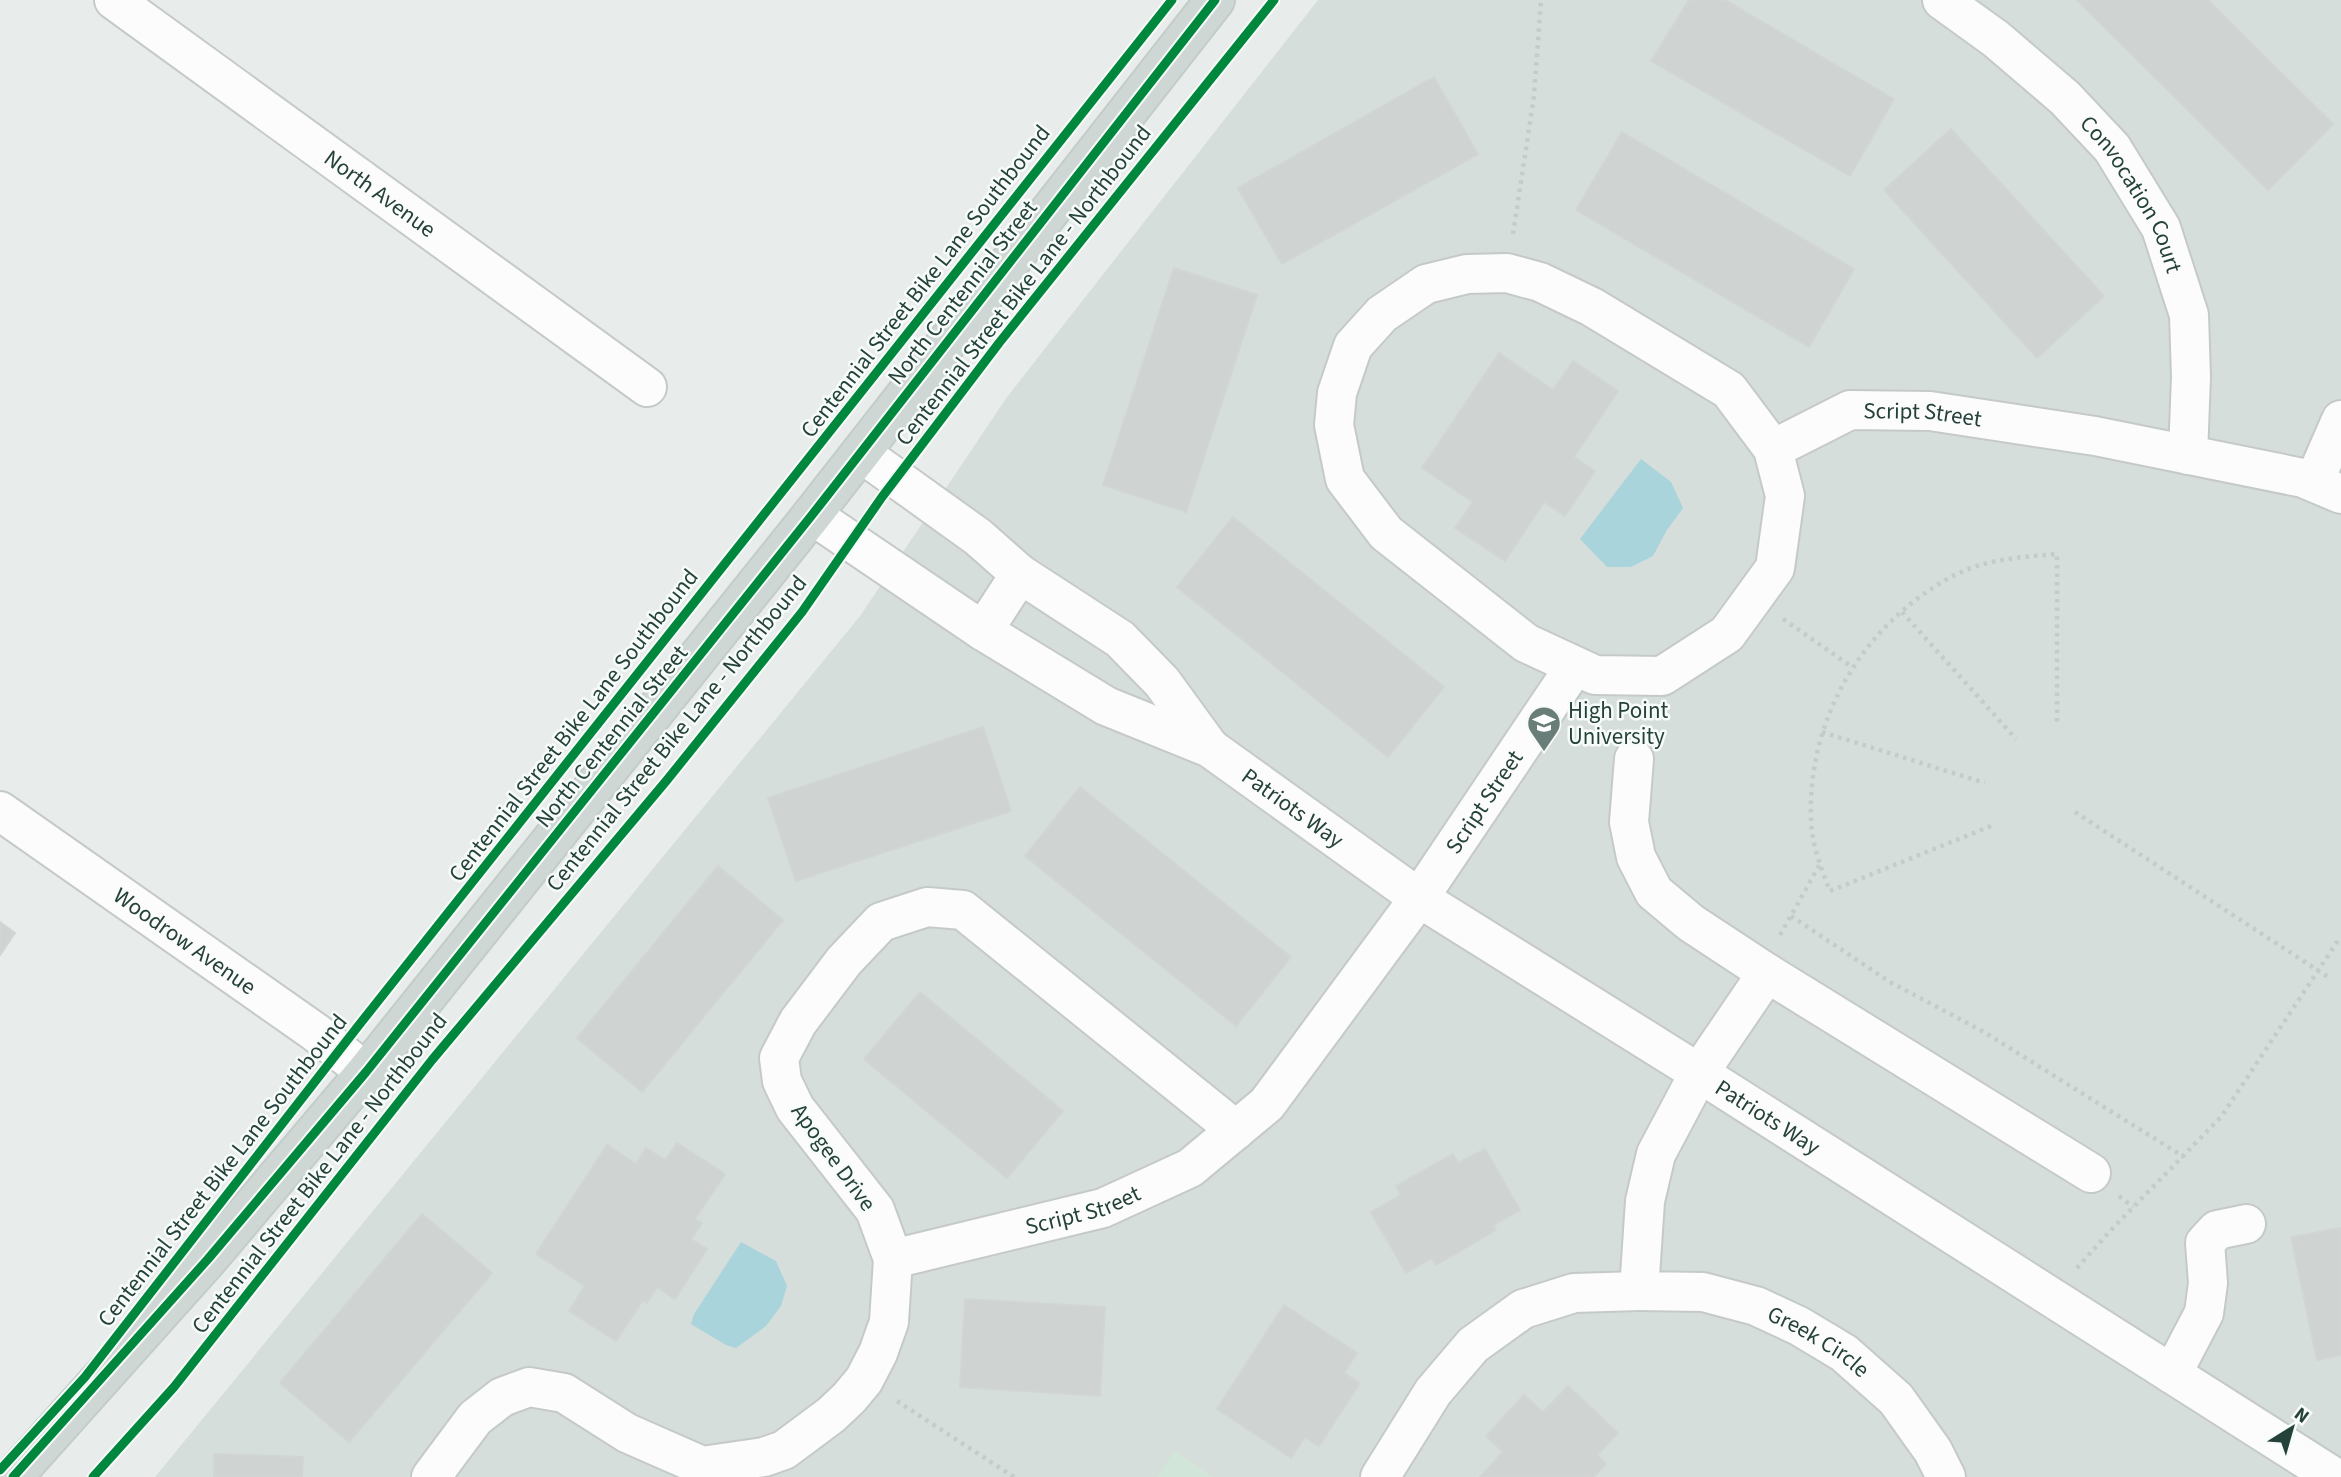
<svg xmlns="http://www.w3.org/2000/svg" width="2341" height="1477" font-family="'Source Sans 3',sans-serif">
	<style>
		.built { fill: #d6dedb }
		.green { fill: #d1e6d8 }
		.water { fill: #a9d4db }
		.building { fill: #cfd4d2; stroke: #d1d6d4; stroke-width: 2 }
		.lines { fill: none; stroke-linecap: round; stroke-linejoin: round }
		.minor-casing { stroke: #c5cac8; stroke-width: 42 }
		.major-casing { stroke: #c3ccc9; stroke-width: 42 }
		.path { stroke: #c3ccca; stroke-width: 4.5; stroke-dasharray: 3.5 5; stroke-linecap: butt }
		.minor { stroke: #fcfcfc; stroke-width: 38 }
		.major { stroke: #cfd7d5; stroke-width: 38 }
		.cycleway-casing { stroke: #f7fbf9; stroke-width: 13 }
		.cycleway { stroke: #00873e; stroke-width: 9 }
		.labels { text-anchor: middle; stroke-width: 5; stroke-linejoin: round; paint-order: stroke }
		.street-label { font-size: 23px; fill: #24423a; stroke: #f7fbf9 }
		.poi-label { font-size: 23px; fill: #24423a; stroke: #f7fbf9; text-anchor: start }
	</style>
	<rect width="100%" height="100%" fill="#e8edeb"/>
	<path class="built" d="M 1318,0 L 2341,0 L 2341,1477 L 155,1477 L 860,616 L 1007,397 Z"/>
	<path class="green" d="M 1174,1451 L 1213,1477 L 1157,1477 Z"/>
	<g class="water">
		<path d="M 1641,459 L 1671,482 L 1683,508 L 1667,530 L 1653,556 L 1631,567 L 1607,567 L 1580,539 Z"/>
		<path d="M 741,1242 L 776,1261 L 787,1286 L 781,1306 L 766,1326 L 736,1348 L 726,1345 L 691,1324 L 694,1314 Z"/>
	</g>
	<g class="building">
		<path d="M 1689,0 L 1725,0 L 1894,99 L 1850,176 L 1651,61 Z"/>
		<path d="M 2077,0 L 2208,0 L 2333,124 L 2268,190 Z"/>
		<path d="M 1434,77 L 1478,154 L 1282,264 L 1238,188 Z"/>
		<path d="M 1951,129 L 2104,296 L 2037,358 L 1884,190 Z"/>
		<path d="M 1622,132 L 1854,269 L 1809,347 L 1576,210 Z"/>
		<path d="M 1174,268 L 1257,295 L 1186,512 L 1103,485 Z"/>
		<path d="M 1499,353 L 1553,390 L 1573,361 L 1618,391 L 1574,457 L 1595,471 L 1565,516 L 1544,502 L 1505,561 L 1455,528 L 1473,502 L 1422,468 Z"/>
		<path d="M 1233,517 L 1444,687 L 1388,757 L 1177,587 Z"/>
		<path d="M 983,727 L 1011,811 L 796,881 L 768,798 Z"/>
		<path d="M 1080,787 L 1291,957 L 1236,1026 L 1025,856 Z"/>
		<path d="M 718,866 L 783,920 L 642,1092 L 577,1038 Z"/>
		<path d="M 0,922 L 15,933 L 0,955 Z"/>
		<path d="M 920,992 L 1063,1111 L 1007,1178 L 864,1059 Z"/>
		<path d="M 677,1143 L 725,1174 L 695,1219 L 702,1223 L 691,1239 L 707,1249 L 675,1299 L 657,1287 L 647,1303 L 643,1300 L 616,1341 L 569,1311 L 585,1286 L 536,1254 L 607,1145 L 636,1164 L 646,1148 L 666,1160 Z"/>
		<path d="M 1485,1149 L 1520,1210 L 1493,1225 L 1496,1230 L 1436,1265 L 1432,1258 L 1406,1273 L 1371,1212 L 1401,1195 L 1396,1186 L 1453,1154 L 1458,1163 Z"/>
		<path d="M 422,1214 L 492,1273 L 349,1442 L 280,1383 Z"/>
		<path d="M 2341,1228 L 2341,1355 L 2317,1360 L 2291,1237 Z"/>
		<path d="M 965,1299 L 1105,1307 L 1100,1396 L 960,1387 Z"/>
		<path d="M 1284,1305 L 1357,1353 L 1344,1373 L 1360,1383 L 1319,1446 L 1305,1437 L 1291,1458 L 1217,1409 Z"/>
		<path d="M 1568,1386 L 1618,1433 L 1597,1455 L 1606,1464 L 1594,1477 L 1480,1477 L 1503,1452 L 1486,1436 L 1524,1395 L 1543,1412 Z"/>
		<path d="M 214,1454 L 303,1457 L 302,1477 L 214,1477 Z"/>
	</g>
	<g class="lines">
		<g class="minor-casing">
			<g id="minor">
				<path id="s1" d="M 114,0 L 647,387"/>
				<path id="s2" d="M 1942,0 L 1996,39 L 2065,98 L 2112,148 L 2161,228 L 2189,315 L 2191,377 L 2188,455"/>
				<path d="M 1507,273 L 1540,282 L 1592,307 L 1729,390 L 1773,449 L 1785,496 L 1775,568 L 1727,634 L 1662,676 L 1595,675 L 1526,643 L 1386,533 L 1345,479 L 1334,425 L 1337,393 L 1353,346 L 1382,314 L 1426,284 L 1467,274 Z"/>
				<path id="s3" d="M 1773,449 L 1850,410 L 1930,411 L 2095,436 L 2303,478 L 2341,494"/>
				<path d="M 861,453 L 978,537 L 1020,574 L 1120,639 L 1162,682 L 1210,748"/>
				<path d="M 2314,482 L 2341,420"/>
				<path id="s4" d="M 812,515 L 983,631 L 1106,706 L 1210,748 L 1419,898 L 1699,1073 L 2334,1477"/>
				<path d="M 983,631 L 1020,574"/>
				<path d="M 1634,759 L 1629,822 L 1636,857 L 1654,892 L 1691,923 L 1767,973 L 2091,1173"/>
				<path id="s5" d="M 0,811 L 315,1032 L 366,1072"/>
				<path id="s6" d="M 1767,973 L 1699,1073 L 1656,1154 L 1645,1201 L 1639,1291 L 1703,1292 L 1756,1306 L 1799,1326 L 1844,1353 L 1896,1399 L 1933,1451 L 1946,1477"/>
				<path id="s7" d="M 893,1259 L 1103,1208 L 1190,1168 L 1267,1104 L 1419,898 L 1575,666"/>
				<path d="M 2172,1374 L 2204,1313 L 2208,1283 L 2205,1243 L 2217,1230 L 2246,1224"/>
				<path d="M 431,1477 L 475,1418 L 502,1397 L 529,1387 L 564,1393 L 627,1433 L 702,1466 L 764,1457 L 784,1450 L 831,1415 L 849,1398 L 864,1380 L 878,1353 L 889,1322 L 893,1259 L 875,1210 L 795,1108 L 782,1081 L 779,1058 L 798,1022 L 844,961 L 881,922 L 927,907 L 963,910 L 1236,1130"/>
				<path d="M 1380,1477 L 1433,1392 L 1473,1345 L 1523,1309 L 1574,1293 L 1639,1291"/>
			</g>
		</g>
		<g class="major-casing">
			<path id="major" d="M 13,1477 L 208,1259 L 366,1072 L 812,515 L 1215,0"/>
		</g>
		<g class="path">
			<path d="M 1513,234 L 1534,96 L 1541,0"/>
			<path d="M 1902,612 L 2016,739"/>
			<path d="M 1783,619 L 1852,667"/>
			<path d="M 1822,732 L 1985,783"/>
			<path d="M 2075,812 L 2328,977"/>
			<path d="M 1991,826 L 1830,891 C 1821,868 1812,845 1811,820 C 1807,718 1864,623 1953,576 C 1985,559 2021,557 2057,554 L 2057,724"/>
			<path d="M 1791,916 L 1890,982 L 1984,1032 L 2184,1157"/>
			<path d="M 1780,935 L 1820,864"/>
			<path d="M 2119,1196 L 2133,1207"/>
			<path d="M 2077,1268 L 2111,1230 L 2221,1117 L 2339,939"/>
			<path d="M 897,1401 L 1014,1477"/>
		</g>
		<use href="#minor" class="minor"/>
		<use href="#major" class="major"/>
		<g class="cycleway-casing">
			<g id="cycleway">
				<path d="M 0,1470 L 85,1377 L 359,1025 L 1172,0"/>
				<path d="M 13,1477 L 208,1259 L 366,1072 L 812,515 L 1215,0"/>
				<path d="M 93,1477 L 174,1387 L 432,1060 L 667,780 L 802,612 L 882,497 L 999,343 L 1274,0"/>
			</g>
		</g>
		<use href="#cycleway" class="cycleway"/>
	</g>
	<defs>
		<g id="university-pin" transform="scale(1.75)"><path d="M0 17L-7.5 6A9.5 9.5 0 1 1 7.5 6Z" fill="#697e78" stroke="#f7fbf9"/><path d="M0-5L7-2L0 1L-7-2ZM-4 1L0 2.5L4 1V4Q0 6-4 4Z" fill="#fff"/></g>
	</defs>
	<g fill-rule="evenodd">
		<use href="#university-pin" x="1544" y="723"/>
	</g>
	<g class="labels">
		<g class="street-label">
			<text dy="8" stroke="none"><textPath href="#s1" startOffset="329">North Avenue</textPath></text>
			<text dy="8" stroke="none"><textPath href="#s2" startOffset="276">Convocation Court</textPath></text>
			<text transform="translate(925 281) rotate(-52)" y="8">Centennial Street Bike Lane Southbound</text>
			<text transform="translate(1023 285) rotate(-52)" y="8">Centennial Street Bike Lane - Northbound</text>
			<text transform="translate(962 292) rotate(-52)" y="8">North Centennial Street</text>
			<text dy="8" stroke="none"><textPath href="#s3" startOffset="159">Script Street</textPath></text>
			<text transform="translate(573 725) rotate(-52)" y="8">Centennial Street Bike Lane Southbound</text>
			<text transform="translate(676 733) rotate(-51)" y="8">Centennial Street Bike Lane - Northbound</text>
			<text transform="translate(611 736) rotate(-51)" y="8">North Centennial Street</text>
			<text dy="8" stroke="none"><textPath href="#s7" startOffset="784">Script Street</textPath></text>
			<text dy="8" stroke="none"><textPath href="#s4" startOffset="565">Patriots Way</textPath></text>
			<text dy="8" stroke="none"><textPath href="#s5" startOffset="226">Woodrow Avenue</textPath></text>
			<text dy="8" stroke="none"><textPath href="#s4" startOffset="1132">Patriots Way</textPath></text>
			<text transform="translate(834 1157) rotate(54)" y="8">Apogee Drive</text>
			<text transform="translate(222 1170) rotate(-52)" y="8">Centennial Street Bike Lane Southbound</text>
			<text transform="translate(319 1173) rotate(-52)" y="8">Centennial Street Bike Lane - Northbound</text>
			<text dy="8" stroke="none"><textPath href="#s7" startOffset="196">Script Street</textPath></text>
			<text dy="8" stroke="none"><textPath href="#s6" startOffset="542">Greek Circle</textPath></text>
		</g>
		<g class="poi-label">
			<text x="1568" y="718">High Point<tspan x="1568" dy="26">University</tspan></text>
		</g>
	</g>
	<g transform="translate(2292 1428) rotate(37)" stroke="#f7fbf9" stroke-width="5" paint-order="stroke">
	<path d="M0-5L12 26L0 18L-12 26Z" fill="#24423a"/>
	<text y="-10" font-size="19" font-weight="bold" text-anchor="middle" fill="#24423a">N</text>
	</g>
</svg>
